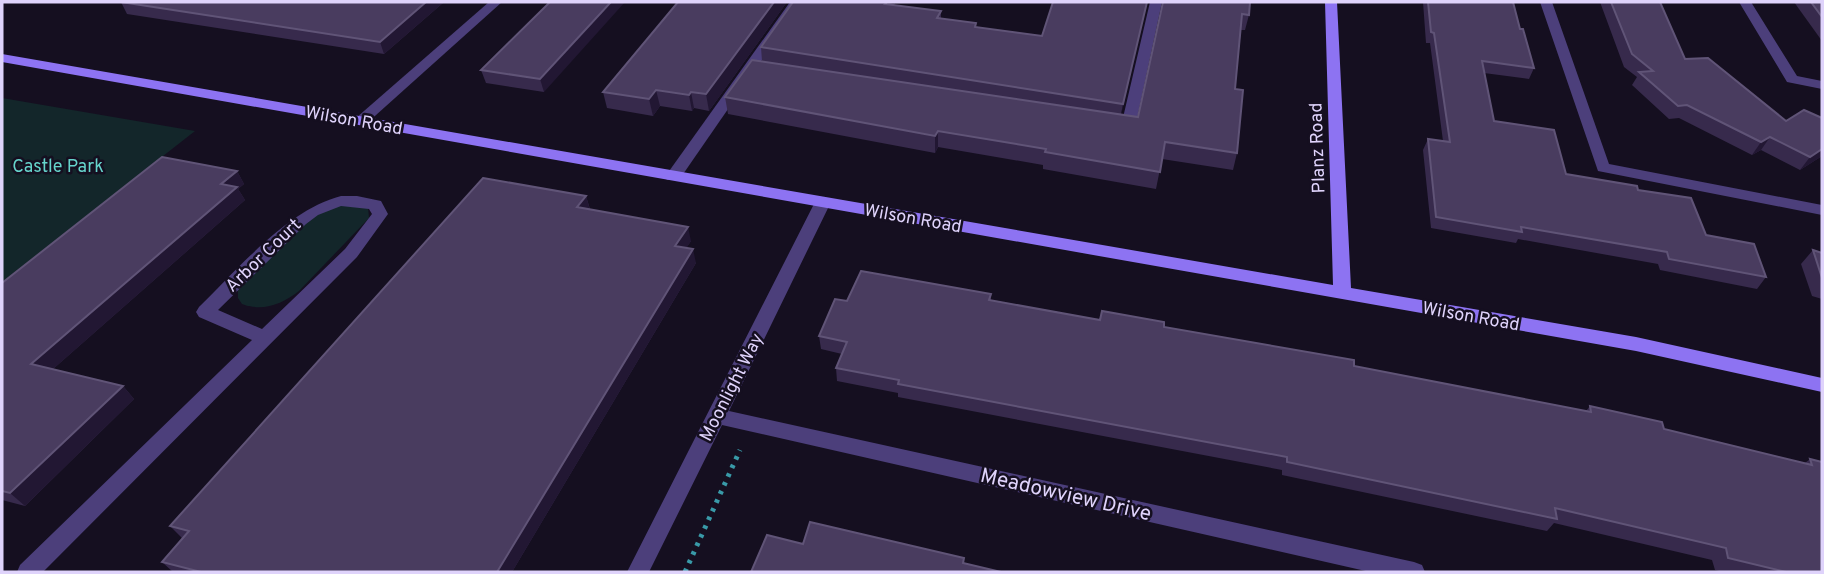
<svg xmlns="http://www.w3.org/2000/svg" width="1824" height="574" font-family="Overpass,sans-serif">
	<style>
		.green { fill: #13262a }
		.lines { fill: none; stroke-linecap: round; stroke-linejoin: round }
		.path { stroke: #399aa8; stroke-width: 5; stroke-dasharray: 3.5 6; stroke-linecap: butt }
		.lane { fill: #4c3f7b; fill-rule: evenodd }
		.street { fill: #4c3f7b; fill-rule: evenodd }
		.secondary { fill: #8d73f2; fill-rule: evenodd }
		.wall { fill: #372a4c }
		.shaded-wall { fill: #221733 }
		.building { fill: #493c5f; stroke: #605477; stroke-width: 2 }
		.labels { text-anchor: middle; stroke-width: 5; stroke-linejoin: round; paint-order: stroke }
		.street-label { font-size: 18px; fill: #dfd3fb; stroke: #150f20 }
		.park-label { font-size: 18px; fill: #66d4cc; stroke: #150f20 }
		.near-street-label { font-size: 21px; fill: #dfd3fb; stroke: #150f20 }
	</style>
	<rect width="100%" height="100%" fill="#150f20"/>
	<g class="green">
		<path d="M 2,98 L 195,131 L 2,282 Z"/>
		<path d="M 345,201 L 368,207 L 369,218 L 299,291 C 282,304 263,312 242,304 L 238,298 L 238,290 L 314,214 Z"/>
	</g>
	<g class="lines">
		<path class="path" d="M 685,572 L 740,450"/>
		<g class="lane">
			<path d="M 790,2 L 802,2 L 679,180 L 667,180 L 665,177 L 667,174 Z"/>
			<path d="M 1150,2 L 1162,2 L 1135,128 L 1128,132 L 1112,129 L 1110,126 L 1112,123 L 1122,122 Z"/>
			<path d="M 1540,2 L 1552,2 L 1609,164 L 1822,205 L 1822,215 L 1598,171 Z"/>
		</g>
		<g class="street">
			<path d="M 489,2 L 502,2 L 366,124 L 356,124 L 354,121 L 356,118 Z"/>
			<path d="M 1739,2 L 1751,2 L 1797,76 L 1822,81 L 1822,89 L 1787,82 Z"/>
			<path d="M 341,196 L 357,196 L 381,201 L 388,214 L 357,257 L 43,572 L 17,572 L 20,565 L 252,340 L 199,317 L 196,312 L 199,307 C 238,269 287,210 341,196 ZM 341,206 L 369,209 L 372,214 L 345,249 L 262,329 L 218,310 L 306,224 L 318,215 Z"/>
			<path d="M 823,197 L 831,202 L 729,411 L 1414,562 L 1422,565 L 1425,572 L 1370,572 L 722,425 L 649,572 L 627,572 L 815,202 Z"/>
		</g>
		<path class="secondary" d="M 1325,2 L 1337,2 L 1351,288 L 1636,337 L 1822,378 L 1822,392 L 1636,351 L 2,62 L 2,54 L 1333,285 Z"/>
	</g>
	<g class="wall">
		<path d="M 121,2 L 444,2 L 384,54 L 127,14 Z"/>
		<path d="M 550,2 L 544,92 L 486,83 L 481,70 Z"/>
		<path d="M 678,2 L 787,2 L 709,111 L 694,108 L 692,111 L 660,106 L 653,116 L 607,108 L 603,92 Z"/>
		<path d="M 793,2 L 895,2 L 894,5 L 941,11 L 941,19 L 976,27 L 1042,36 L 1147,2 L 1121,114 L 1138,117 L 1163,2 L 1249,15 L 1245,30 L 1241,30 L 1235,89 L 1237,153 L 1233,170 L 1162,159 L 1156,189 L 1043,169 L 1043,165 L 938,147 L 935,153 L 728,114 L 725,97 L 762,61 L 761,47 Z"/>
		<path d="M 1423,2 L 1513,2 L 1520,29 L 1534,68 L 1529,79 L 1484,73 L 1494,121 L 1566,174 L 1638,190 L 1706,235 L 1766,277 L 1757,289 L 1660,270 L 1658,264 L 1518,239 L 1516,243 L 1431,228 L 1423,150 L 1428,139 L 1443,141 L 1430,43 L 1426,43 Z"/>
		<path d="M 1600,2 L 1660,2 L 1685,59 L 1786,121 L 1822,118 L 1822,156 L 1800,170 L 1761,150 L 1752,155 L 1679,118 L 1669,119 L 1632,85 L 1637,77 L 1624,67 Z"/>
		<path d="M 1794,2 L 1822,2 L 1822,41 Z"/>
		<path d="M 237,171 L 244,184 L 238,189 L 245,200 L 53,369 L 123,386 L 134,399 L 25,506 L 2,500 L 2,283 Z"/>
		<path d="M 586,196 L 590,209 L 691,241 L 686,248 L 696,263 L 512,572 L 173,572 L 162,562 L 183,539 L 170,526 Z"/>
		<path d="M 1813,250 L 1822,253 L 1822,299 L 1812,296 L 1801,264 Z"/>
		<path d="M 991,294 L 991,300 L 1100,320 L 1164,327 L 1354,366 L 1586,411 L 1590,406 L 1664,429 L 1805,463 L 1810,459 L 1822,462 L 1822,572 L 1723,572 L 1715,570 L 1712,560 L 1554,523 L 1547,531 L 1282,475 L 1282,470 L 898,397 L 898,393 L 837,381 L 836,368 L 842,354 L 821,349 L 819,336 L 847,301 Z"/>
	</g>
	<g class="shaded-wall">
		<path d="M 426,2 L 444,2 L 384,54 L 380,42 Z"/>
		<path d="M 611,2 L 625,2 L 544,92 L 540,79 Z"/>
		<path d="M 774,2 L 787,2 L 709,111 L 706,94 Z"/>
		<path d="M 887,2 L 895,2 L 886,20 L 885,4 Z"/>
		<path d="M 1147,2 L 1120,120 L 1123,104 Z"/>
		<path d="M 656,90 L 660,106 L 653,116 L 649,99 Z"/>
		<path d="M 691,92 L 694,108 L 692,111 L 689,95 Z"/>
		<path d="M 938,131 L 938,147 L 935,153 L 935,136 Z"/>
		<path d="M 1770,137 L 1761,150 L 1752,155 L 1761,142 Z"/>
		<path d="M 1822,149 L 1822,156 L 1800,170 L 1810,157 Z"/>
		<path d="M 237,171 L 244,184 L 238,189 L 245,200 L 44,377 L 31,364 Z"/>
		<path d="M 586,196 L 590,210 L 577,207 Z"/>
		<path d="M 688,227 L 691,241 L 679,260 L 675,246 Z"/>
		<path d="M 693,249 L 696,263 L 512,572 L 497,572 Z"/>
		<path d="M 123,386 L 134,399 L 25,506 L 10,493 Z"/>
	</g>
	<g class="building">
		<path d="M 121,2 L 426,2 L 380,42 Z"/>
		<path d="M 550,2 L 611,2 L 540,79 L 481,70 Z"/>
		<path d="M 678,2 L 774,2 L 706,94 L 691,92 L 689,95 L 656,90 L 649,99 L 603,92 Z"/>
		<path d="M 793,2 L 887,2 L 885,4 L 941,11 L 937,18 L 976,23 L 975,27 L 1042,36 L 1053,2 L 1147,2 L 1123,104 L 761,47 Z"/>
		<path d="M 1163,2 L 1250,2 L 1249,15 L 1242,14 L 1235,89 L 1243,90 L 1237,153 L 1165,142 L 1160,172 L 1045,152 L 1046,149 L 938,131 L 935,136 L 725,97 L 752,60 L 1138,117 Z"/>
		<path d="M 1428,2 L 1513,2 L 1520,29 L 1523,29 L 1534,68 L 1482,61 L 1494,121 L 1554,130 L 1566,174 L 1637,186 L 1638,190 L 1691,198 L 1706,235 L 1754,244 L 1766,277 L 1669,259 L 1667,252 L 1521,227 L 1522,232 L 1436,217 L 1428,139 L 1450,142 L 1434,33 L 1431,32 Z"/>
		<path d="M 1611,2 L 1660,2 L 1685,59 L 1708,58 L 1786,121 L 1804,110 L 1822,118 L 1822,149 L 1810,157 L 1770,137 L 1761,142 L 1687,105 L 1678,106 L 1639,72 L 1653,71 L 1632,54 Z"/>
		<path d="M 1811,2 L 1822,2 L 1822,17 Z"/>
		<path d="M 162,157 L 237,171 L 221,184 L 237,187 L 31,364 L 123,386 L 10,493 L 2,491 L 2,283 Z"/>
		<path d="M 483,178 L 586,196 L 577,207 L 688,227 L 675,246 L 693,249 L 497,572 L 201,572 L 162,562 L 189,531 L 170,526 Z"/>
		<path d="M 1813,250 L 1822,253 L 1822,278 Z"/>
		<path d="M 861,271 L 991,294 L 989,300 L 1100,320 L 1102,311 L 1164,322 L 1164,327 L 1354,360 L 1354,366 L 1591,412 L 1590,406 L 1662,422 L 1664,429 L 1812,465 L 1810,459 L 1822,462 L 1822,572 L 1786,572 L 1728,558 L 1726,548 L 1555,508 L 1557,519 L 1287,462 L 1287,457 L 898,384 L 899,380 L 836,368 L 847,342 L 819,336 L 835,299 L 847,301 Z"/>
		<path d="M 810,522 L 964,558 L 963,563 L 1001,572 L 751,572 L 767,535 L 803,544 Z"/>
	</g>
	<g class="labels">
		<g class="street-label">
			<text transform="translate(354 120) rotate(10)" y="6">Wilson Road</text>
			<text transform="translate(1317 148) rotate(-92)" y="6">Planz Road</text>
			<text transform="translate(913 218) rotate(10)" y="6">Wilson Road</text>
			<text transform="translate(263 255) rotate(-44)" y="6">Arbor Court</text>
			<text transform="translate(1471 316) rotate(10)" y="6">Wilson Road</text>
			<text transform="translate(731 387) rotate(-63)" y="6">Moonlight Way</text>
		</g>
		<g class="park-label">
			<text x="58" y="172">Castle Park</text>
		</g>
		<g class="near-street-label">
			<text transform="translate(1066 494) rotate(13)" y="7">Meadowview Drive</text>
		</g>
	</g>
	<rect width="1824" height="574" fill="none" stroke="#dfd3fb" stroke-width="7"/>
</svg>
